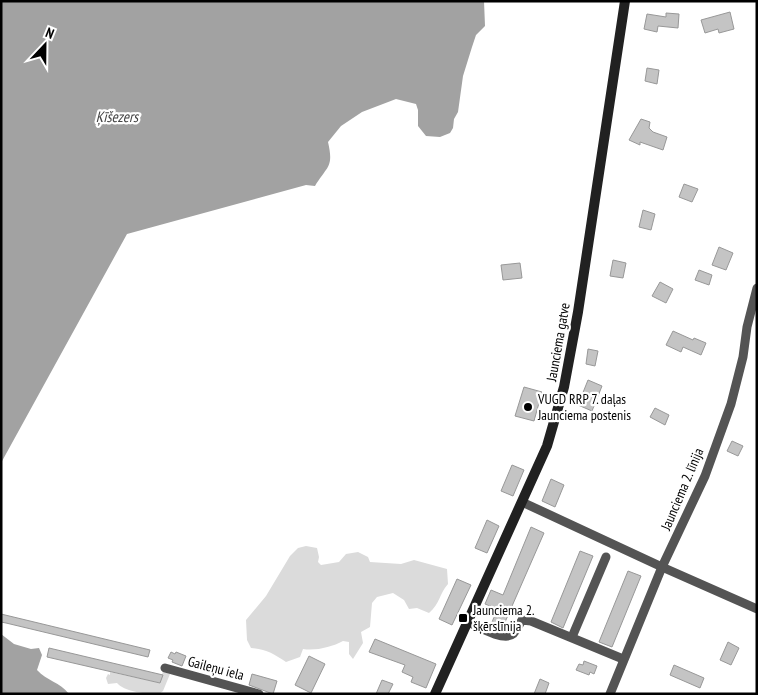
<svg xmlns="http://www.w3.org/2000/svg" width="758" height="695" font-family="'PT Sans Narrow',sans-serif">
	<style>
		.green { fill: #dbdbdb }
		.water { fill: #a2a2a2 }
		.building { fill: #c4c4c4; stroke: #989898 }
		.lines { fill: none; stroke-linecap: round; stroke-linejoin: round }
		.minor { stroke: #545454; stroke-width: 9 }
		.secondary { stroke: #212121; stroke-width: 10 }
		.poi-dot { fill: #000; stroke: #fff; stroke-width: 2 }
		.labels { text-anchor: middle; stroke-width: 4.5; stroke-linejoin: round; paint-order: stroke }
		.street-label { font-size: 14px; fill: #000; stroke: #fff }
		.poi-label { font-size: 14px; fill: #000; stroke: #fff; text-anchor: start }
		.water-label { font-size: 15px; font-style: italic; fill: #434343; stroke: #fff }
	</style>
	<rect width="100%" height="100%" fill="#fff"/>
	<g class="green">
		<path d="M 306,546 L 317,548 L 319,557 L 318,562 L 321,565 L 339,562 L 346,554 L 358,552 L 368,557 L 370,562 L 401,564 L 414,560 L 447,569 L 448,584 C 439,594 440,604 429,613 L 417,608 L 409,609 L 404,600 L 393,593 L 377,597 L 372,603 L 370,627 L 361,632 L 363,643 L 353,659 L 349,654 L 349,642 L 343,641 C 332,647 316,651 303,649 L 300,657 L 286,662 C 274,654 266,649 251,648 L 247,640 L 246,620 L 266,596 L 290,556 L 298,548 Z"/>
		<path d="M 163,671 L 170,674 L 163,691 L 159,694 C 148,694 124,692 117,683 L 108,684 L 106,678 L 108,674 L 110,675 L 110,672 L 160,683 Z"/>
	</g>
	<g class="water">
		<path d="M 1,1 L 484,1 L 485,26 L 476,35 L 472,47 L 463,76 L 458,112 L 454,119 L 453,128 L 450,133 L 440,137 L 426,136 L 418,126 L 418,110 L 416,104 L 396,99 L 362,112 L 341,126 L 328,142 C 334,168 327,166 315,186 L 306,185 L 127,234 L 1,463 Z"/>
		<path d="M 1,634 L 14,644 L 31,649 L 39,648 L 42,655 L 37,670 C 47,681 60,682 69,694 L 1,694 Z"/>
	</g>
	<g class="building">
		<path d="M 730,12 L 734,29 L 719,33 L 718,29 L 705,33 L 701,20 Z"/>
		<path d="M 666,13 L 679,14 L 678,28 L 658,26 L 657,32 L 644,29 L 647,14 L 666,17 Z"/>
		<path d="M 647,68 L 659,70 L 657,84 L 645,81 Z"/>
		<path d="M 641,119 L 650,122 L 649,128 L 653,132 L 667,137 L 663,150 L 640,142 L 640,145 L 629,140 Z"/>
		<path d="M 684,184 L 698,189 L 692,202 L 679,197 Z"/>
		<path d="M 643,210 L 655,214 L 651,230 L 639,227 Z"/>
		<path d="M 719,247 L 733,253 L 726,270 L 712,265 Z"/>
		<path d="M 613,260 L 626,263 L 623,278 L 610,276 Z"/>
		<path d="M 520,263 L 522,278 L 503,280 L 501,265 Z"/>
		<path d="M 699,270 L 712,275 L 709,285 L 695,280 Z"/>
		<path d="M 660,282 L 673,289 L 666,303 L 652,296 Z"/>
		<path d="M 673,331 L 693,340 L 694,338 L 706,343 L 701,355 L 683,347 L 681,352 L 666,345 Z"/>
		<path d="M 588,349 L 598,351 L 595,366 L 586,364 Z"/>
		<path d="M 588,380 L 602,386 L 592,411 L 578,405 Z"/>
		<path d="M 524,387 L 542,392 L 534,421 L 515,416 Z"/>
		<path d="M 655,408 L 669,415 L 665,425 L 650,417 Z"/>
		<path d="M 732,441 L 743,446 L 738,456 L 727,451 Z"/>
		<path d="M 512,465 L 524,470 L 513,496 L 501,491 Z"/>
		<path d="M 551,479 L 564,485 L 555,507 L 542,501 Z"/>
		<path d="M 487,520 L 499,526 L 487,553 L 475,548 Z"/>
		<path d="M 531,527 L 544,533 L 502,629 L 491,625 L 497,609 L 485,604 L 491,590 L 503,595 Z"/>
		<path d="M 580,551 L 593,556 L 563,628 L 551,622 Z"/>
		<path d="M 628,571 L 641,576 L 612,647 L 599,642 Z"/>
		<path d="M 457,579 L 471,585 L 452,625 L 439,619 Z"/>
		<path d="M 1,614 L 150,650 L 148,657 L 6,623 L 1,622 Z"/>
		<path d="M 375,639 L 436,664 L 426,688 L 411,682 L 413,677 L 402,672 L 405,665 L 369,652 Z"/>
		<path d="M 728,642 L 739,648 L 731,665 L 720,660 Z"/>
		<path d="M 49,648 L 163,675 L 160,683 L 47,657 Z"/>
		<path d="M 171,652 L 175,654 L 176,652 L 186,656 L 182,666 L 172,662 L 173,660 L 168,658 Z"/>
		<path d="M 309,656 L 325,664 L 311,693 L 295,685 Z"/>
		<path d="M 584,661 L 597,666 L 594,674 L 590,672 L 589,675 L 576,670 L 579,664 L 583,665 Z"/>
		<path d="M 674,665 L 704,678 L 700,688 L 670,675 Z"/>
		<path d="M 252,674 L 277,681 L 273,694 L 249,685 Z"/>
		<path d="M 540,679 L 549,683 L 545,694 L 534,694 Z"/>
		<path d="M 382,680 L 393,684 L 388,694 L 376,694 Z"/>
	</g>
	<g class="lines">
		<g class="minor">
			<path d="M 522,502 L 662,567 L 757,609"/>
			<path d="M 468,622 C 477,626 504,642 513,634 C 516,631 519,625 522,620 L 531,621 L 623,659"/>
			<path d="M 572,637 L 606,557"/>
			<path d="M 165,668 L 259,694"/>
			<path d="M 610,694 L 662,567 L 705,476 L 731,404 L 743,357 L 747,327 L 757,288"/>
		</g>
		<path class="secondary" d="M 435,694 L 547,446 L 564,387 L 578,312 L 625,1"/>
	</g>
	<g class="poi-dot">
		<circle cx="528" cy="407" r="5"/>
		<rect x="458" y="613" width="10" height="10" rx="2.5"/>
	</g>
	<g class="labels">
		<g class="street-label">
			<text transform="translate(558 342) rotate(-80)" y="5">Jaunciema gatve</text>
			<text transform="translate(682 489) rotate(-67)" y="5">Jaunciema 2. līnija</text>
			<text transform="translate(216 668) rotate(15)" y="5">Gaileņu iela</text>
		</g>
		<g class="poi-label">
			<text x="538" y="404">VUGD RRP 7. daļas<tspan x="538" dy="16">Jaunciema postenis</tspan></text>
			<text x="473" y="615">Jaunciema 2.<tspan x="473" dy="16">šķērslīnija</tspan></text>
		</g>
		<g class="water-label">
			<text x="117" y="122">Ķīšezers</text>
		</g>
	</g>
	<rect width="758" height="695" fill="none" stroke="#000000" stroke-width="5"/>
	<g transform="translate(45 45) rotate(22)" stroke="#ffffff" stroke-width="4" paint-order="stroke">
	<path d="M0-4L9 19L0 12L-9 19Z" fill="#000000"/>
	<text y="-8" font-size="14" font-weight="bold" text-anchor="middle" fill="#000000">N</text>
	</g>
</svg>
